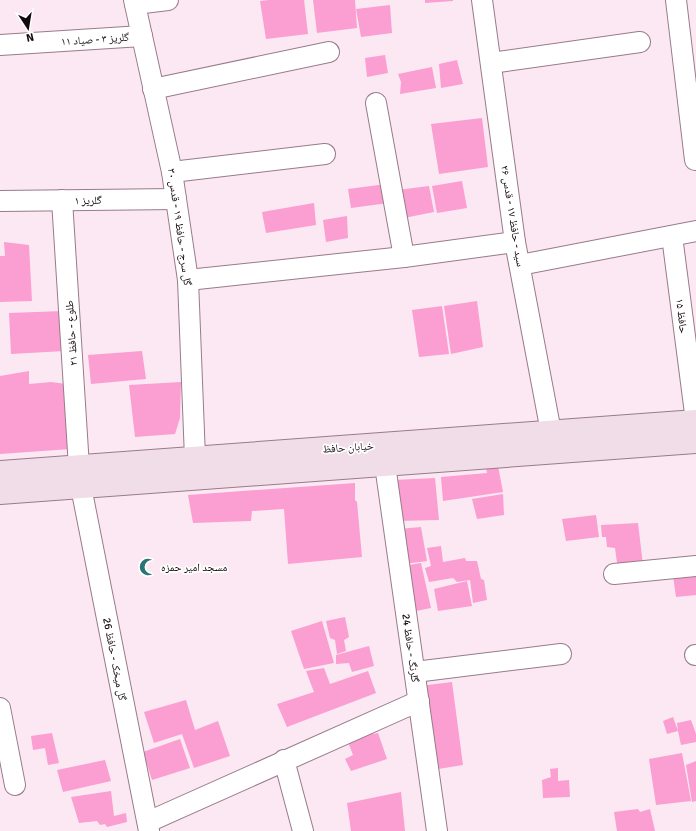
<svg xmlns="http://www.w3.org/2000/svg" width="696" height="831" font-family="Signika,'Noto Naskh Arabic',sans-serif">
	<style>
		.building { fill: #fb9ed1 }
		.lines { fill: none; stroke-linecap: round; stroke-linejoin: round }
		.street-casing { stroke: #987b8a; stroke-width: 22 }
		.secondary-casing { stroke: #987b8a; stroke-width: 24 }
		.street { stroke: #fff; stroke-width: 20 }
		.secondary { stroke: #f1dde8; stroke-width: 22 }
		.labels { text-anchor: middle; stroke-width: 3.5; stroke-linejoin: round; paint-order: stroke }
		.street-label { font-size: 11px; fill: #12080d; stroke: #fff }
		.poi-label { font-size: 11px; fill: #12080d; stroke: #fff; text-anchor: start }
	</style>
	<rect width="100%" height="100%" fill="#fce8f2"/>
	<g class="building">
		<path d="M 269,0 L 304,0 L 308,34 L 266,39 L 260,1 Z"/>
		<path d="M 313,0 L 355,0 L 357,28 L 317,33 Z"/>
		<path d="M 425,0 L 453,0 L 453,1 L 425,3 Z"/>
		<path d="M 390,5 L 392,33 L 361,37 L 356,9 Z"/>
		<path d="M 385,55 L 388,73 L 367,77 L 365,58 Z"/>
		<path d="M 457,60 L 463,84 L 441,88 L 439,64 Z"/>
		<path d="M 432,67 L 436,88 L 400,94 L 401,82 L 398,74 Z"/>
		<path d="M 482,118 L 488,167 L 439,174 L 431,124 Z"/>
		<path d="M 462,181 L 467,208 L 437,213 L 432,186 Z"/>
		<path d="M 386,184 L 388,203 L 351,208 L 348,189 Z"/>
		<path d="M 429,186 L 434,212 L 404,218 L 398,190 Z"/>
		<path d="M 314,203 L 316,225 L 266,233 L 262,212 Z"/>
		<path d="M 347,216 L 348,238 L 326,242 L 323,220 Z"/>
		<path d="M 4,242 L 29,245 L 32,301 L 0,302 L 0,256 L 5,256 Z"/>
		<path d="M 477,301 L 483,347 L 451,354 L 444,306 Z"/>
		<path d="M 442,306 L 449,354 L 419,357 L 412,310 Z"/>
		<path d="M 63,311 L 64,351 L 11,354 L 9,313 Z"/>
		<path d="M 142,351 L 146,379 L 91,384 L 88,355 Z"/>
		<path d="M 29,371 L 29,384 L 51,382 L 66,384 L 71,449 L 0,454 L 0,376 Z"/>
		<path d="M 181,382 L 180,418 L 175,434 L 135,437 L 129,385 Z"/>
		<path d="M 498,466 L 503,492 L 443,501 L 441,477 L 487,473 L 486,467 Z"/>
		<path d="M 435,478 L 439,520 L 397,521 L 394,480 Z"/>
		<path d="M 355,483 L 355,500 L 357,502 L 362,557 L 288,564 L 284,509 L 252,511 L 251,521 L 193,523 L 188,495 Z"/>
		<path d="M 503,494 L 504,515 L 477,519 L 472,499 Z"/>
		<path d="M 596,515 L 599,537 L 566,541 L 562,519 Z"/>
		<path d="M 638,523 L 643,565 L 618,570 L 615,548 L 607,547 L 606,537 L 602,537 L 601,525 Z"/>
		<path d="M 421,527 L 427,561 L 404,564 L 399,529 Z"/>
		<path d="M 441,546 L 443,562 L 465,558 L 466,561 L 477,561 L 481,579 L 484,580 L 487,600 L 473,603 L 470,580 L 457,582 L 453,578 L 429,582 L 425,568 L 431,566 L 427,548 Z"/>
		<path d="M 421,563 L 431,608 L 411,612 L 403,566 Z"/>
		<path d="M 696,574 L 696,595 L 676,597 L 673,576 Z"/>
		<path d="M 467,581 L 472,606 L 438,611 L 434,589 Z"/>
		<path d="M 345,617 L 349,637 L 344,640 L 346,651 L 337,654 L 335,640 L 330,638 L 326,621 Z"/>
		<path d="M 322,621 L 334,663 L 304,669 L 291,631 Z"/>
		<path d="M 369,646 L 374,666 L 352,672 L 349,663 L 336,664 L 336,655 Z"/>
		<path d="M 324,668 L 330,684 L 368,671 L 376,693 L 287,727 L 277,704 L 314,692 L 306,671 Z"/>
		<path d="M 452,682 L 463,765 L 432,770 L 420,686 Z"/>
		<path d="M 186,700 L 195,730 L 218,721 L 230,756 L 194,768 L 182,734 L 154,743 L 144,712 Z"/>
		<path d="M 673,717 L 678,731 L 677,723 L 691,720 L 696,734 L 696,742 L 681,745 L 678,731 L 667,734 L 663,721 Z"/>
		<path d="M 371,728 L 373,734 L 378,733 L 387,759 L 351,771 L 345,759 L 353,755 L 347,739 Z"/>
		<path d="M 52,733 L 59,763 L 48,765 L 45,748 L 33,750 L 31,736 Z"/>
		<path d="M 180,739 L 190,768 L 152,780 L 143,752 Z"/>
		<path d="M 682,753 L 691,801 L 656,805 L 649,759 Z"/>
		<path d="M 105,760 L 111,781 L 63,792 L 57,770 Z"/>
		<path d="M 696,761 L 696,801 L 692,802 L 686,765 Z"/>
		<path d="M 558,768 L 558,781 L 569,780 L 570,797 L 543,798 L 542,780 L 551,777 L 550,769 Z"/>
		<path d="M 111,791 L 114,816 L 126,813 L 127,822 L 107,827 L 105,824 L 100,825 L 97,821 L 79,823 L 71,797 Z"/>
		<path d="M 401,792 L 405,831 L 351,831 L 347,803 Z"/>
		<path d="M 638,809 L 640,812 L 650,809 L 655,831 L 617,831 L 614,812 Z"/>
	</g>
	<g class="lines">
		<g class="street-casing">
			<g id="street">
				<path d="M 134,0 L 172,172 L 188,280 L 195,458"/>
				<path d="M 482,0 L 515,242 L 551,432"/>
				<path d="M 676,0 L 695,160 L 696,160"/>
				<path d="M 135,4 L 168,0"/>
				<path d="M 0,45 L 142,36"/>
				<path d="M 491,63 L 640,42"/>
				<path d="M 153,89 L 329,52"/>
				<path d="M 376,103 L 404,257"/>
				<path d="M 172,172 L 325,154"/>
				<path d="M 62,200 L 79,467"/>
				<path d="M 0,201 L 176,199"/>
				<path d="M 672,236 L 696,421"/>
				<path d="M 520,265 L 696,231"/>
				<path d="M 188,280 L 404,257 L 515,242"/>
				<path d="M 385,465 L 437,831"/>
				<path d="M 81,487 L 149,831"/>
				<path d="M 614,574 L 696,566"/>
				<path d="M 695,655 L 696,655"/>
				<path d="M 415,672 L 561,654"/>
				<path d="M 0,708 L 15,785"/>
				<path d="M 284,760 L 303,831"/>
				<path d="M 148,822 L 419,701"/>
			</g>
		</g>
		<g class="secondary-casing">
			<g id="secondary">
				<path d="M 0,472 L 696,421"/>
				<path d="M 0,493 L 696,442"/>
			</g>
		</g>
		<use href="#street" class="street"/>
		<use href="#secondary" class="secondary"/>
	</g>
	<defs>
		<g id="mosque-bare" transform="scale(1.38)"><path d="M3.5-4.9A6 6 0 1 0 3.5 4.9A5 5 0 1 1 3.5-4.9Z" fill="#2a7475" stroke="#fff" stroke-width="2.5" paint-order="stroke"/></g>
	</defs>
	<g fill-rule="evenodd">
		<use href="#mosque-bare" x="148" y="567"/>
	</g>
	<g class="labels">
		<g class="street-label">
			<text transform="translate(95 39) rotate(-4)" y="4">گلریز ۳ - صیاد ۱۱</text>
			<text transform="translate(88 200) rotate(-1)" y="4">گلریز ۱</text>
			<text transform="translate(513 216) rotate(81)" y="4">سید - حافظ ۱۷ - قدس ۲۶</text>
			<text transform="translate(180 227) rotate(82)" y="4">گل سرج - حافظ ۱۹ - قدس ۳۰</text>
			<text transform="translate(682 316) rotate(83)" y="4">حافظ ۱۵</text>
			<text transform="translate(71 333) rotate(-94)" y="4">طلوع - حافظ ۲۱</text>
			<text transform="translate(348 447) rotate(-4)" y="4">خیابان حافظ</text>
			<text transform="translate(411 648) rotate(82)" y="4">گلرنگ - حافظ 24</text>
			<text transform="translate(115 659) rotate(79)" y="4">گل میخک - حافظ 26</text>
		</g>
		<g class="poi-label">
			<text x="161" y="571">مسجد امیر حمزه</text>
		</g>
	</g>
	<g transform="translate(28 28) rotate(168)" stroke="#ffffff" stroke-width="3" paint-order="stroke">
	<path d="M0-3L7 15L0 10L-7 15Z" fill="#12080d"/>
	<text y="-6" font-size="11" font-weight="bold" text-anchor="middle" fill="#12080d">N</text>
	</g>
</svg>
